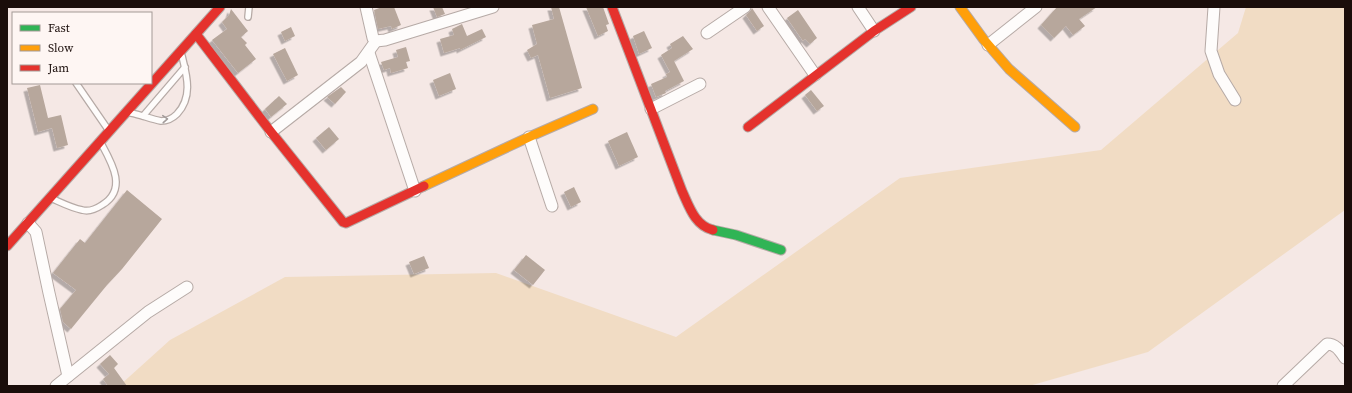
<svg xmlns="http://www.w3.org/2000/svg" width="1352" height="393" font-family="'Source Serif 4',serif">
	<style>
		.green { fill: #f1dcc4 }
		.building { fill: #b7a79c; filter: url(#shadow) }
		.lines { fill: none; stroke-linecap: round; stroke-linejoin: round }
		.lane-casing { stroke: #b6aaa6; stroke-width: 8 }
		.street-casing { stroke: #b6aaa6; stroke-width: 13 }
		.fast-casing { stroke: #b6aaa6; stroke-width: 11 }
		.slow-casing { stroke: #b6aaa6; stroke-width: 11 }
		.jam-casing { stroke: #b6aaa6; stroke-width: 11 }
		.lane { stroke: #fefcfb; stroke-width: 5.5 }
		.street { stroke: #fefcfb; stroke-width: 11 }
		.fast { stroke: #30b455; stroke-width: 9 }
		.slow { stroke: #ff9f0a; stroke-width: 9 }
		.jam { stroke: #e5322d; stroke-width: 9 }
		.oneway { stroke: #a39c9b }
	</style>
	<defs>
		<filter id="shadow"><feDropShadow dx="-3.5" dy="3.5" stdDeviation="0" flood-color="#0004"/></filter>
	</defs>
	<rect width="100%" height="100%" fill="#f5e8e5"/>
	<path class="green" d="M 1246,7 L 1345,7 L 1345,210 L 1148,352 L 1029,386 L 119,386 L 170,340 L 285,277 L 496,273 L 676,337 L 900,178 L 1101,150 L 1238,33 Z"/>
	<g class="building">
		<path d="M 382,7 L 394,7 L 401,25 L 392,29 L 391,26 L 378,29 L 374,10 Z"/>
		<path d="M 433,7 L 442,7 L 445,14 L 437,17 Z"/>
		<path d="M 551,7 L 559,7 L 582,88 L 550,98 L 538,55 L 531,58 L 527,50 L 537,44 L 532,25 L 554,19 Z"/>
		<path d="M 586,7 L 603,7 L 609,24 L 606,25 L 608,31 L 598,36 Z"/>
		<path d="M 1057,7 L 1097,7 L 1079,19 L 1085,26 L 1073,35 L 1066,26 L 1054,38 L 1041,25 Z"/>
		<path d="M 752,8 L 764,26 L 757,31 L 746,15 L 751,10 Z"/>
		<path d="M 231,9 L 248,31 L 241,37 L 247,43 L 245,45 L 256,59 L 238,73 L 212,40 L 227,29 L 222,22 L 229,15 Z"/>
		<path d="M 798,10 L 817,38 L 810,44 L 805,39 L 803,41 L 787,18 Z"/>
		<path d="M 462,24 L 467,36 L 482,29 L 486,37 L 460,50 L 460,48 L 444,53 L 440,39 L 454,35 L 452,29 Z"/>
		<path d="M 291,27 L 295,36 L 285,41 L 281,32 Z"/>
		<path d="M 644,31 L 652,48 L 639,54 L 633,36 Z"/>
		<path d="M 683,36 L 693,49 L 674,61 L 684,81 L 665,91 L 666,93 L 656,97 L 651,84 L 667,77 L 666,74 L 670,72 L 661,55 L 672,48 L 670,44 Z"/>
		<path d="M 406,47 L 410,61 L 406,62 L 408,68 L 391,73 L 390,68 L 384,70 L 381,62 L 398,57 L 396,50 Z"/>
		<path d="M 285,48 L 298,75 L 287,81 L 273,54 Z"/>
		<path d="M 450,73 L 456,89 L 439,96 L 433,80 Z"/>
		<path d="M 40,85 L 48,118 L 61,115 L 68,145 L 57,148 L 52,128 L 38,132 L 27,88 Z"/>
		<path d="M 341,87 L 346,92 L 335,104 L 327,97 Z"/>
		<path d="M 811,90 L 824,106 L 817,111 L 805,95 Z"/>
		<path d="M 279,96 L 287,104 L 271,117 L 265,109 Z"/>
		<path d="M 329,127 L 339,139 L 326,150 L 316,138 Z"/>
		<path d="M 627,132 L 638,157 L 619,166 L 608,141 Z"/>
		<path d="M 574,187 L 581,202 L 571,207 L 564,192 Z"/>
		<path d="M 127,190 L 162,219 L 122,269 L 107,285 L 71,329 L 63,322 L 60,309 L 76,290 L 53,273 L 80,239 L 85,243 Z"/>
		<path d="M 526,255 L 545,270 L 533,285 L 514,270 Z"/>
		<path d="M 424,256 L 429,268 L 414,274 L 409,262 Z"/>
		<path d="M 110,355 L 118,364 L 114,368 L 127,386 L 108,386 L 103,379 L 109,374 L 100,364 Z"/>
	</g>
	<g class="lines">
		<g class="lane-casing">
			<g id="lane">
				<path d="M 248,17 L 249,7"/>
				<path d="M 76,83 L 107,128"/>
				<path d="M 131,113 C 141,115 151,119 161,121 C 168,121 173,118 177,114 C 193,97 187,76 182,56"/>
				<path d="M 143,116 L 185,67"/>
				<path d="M 53,199 C 62,203 72,208 82,210 C 89,212 96,209 102,205 C 127,190 113,165 102,145"/>
			</g>
		</g>
		<g class="street-casing">
			<g id="street">
				<path d="M 366,7 L 373,38 L 376,41"/>
				<path d="M 768,7 L 815,75"/>
				<path d="M 858,7 L 874,31"/>
				<path d="M 1214,7 L 1211,51 L 1219,74 L 1235,100"/>
				<path d="M 707,33 L 745,7"/>
				<path d="M 376,41 L 385,40 L 493,7"/>
				<path d="M 988,45 L 1036,7"/>
				<path d="M 369,53 L 415,191"/>
				<path d="M 651,109 L 700,84"/>
				<path d="M 271,132 L 361,62 L 376,41"/>
				<path d="M 529,137 L 552,206"/>
				<path d="M 28,223 L 36,232 L 49,293 L 68,376"/>
				<path d="M 56,386 L 148,312 L 187,287"/>
				<path d="M 1283,386 L 1327,344 C 1336,344 1340,351 1345,358"/>
			</g>
		</g>
		<g class="fast-casing">
			<path id="fast" d="M 713,230 L 736,235 L 781,250"/>
		</g>
		<g class="slow-casing">
			<g id="slow">
				<path d="M 960,7 L 984,40 L 1009,69 L 1075,127"/>
				<path d="M 424,186 L 529,137 L 593,109"/>
			</g>
		</g>
		<g class="jam-casing">
			<g id="jam">
				<path d="M 612,7 L 682,191 C 689,206 695,226 713,230"/>
				<path d="M 196,34 L 271,132 L 343,222 L 346,223 L 424,186"/>
				<path d="M 748,127 L 874,31 L 911,7"/>
				<path d="M 7,246 L 220,7"/>
			</g>
		</g>
		<use href="#lane" class="lane"/>
		<use href="#street" class="street"/>
		<use href="#fast" class="fast"/>
		<use href="#slow" class="slow"/>
		<use href="#jam" class="jam"/>
	</g>
	<defs><path id="oneway-chevron" d="M-2-3.5L2.5 0L-2 3.5" fill="none" stroke-width="1.6" stroke-linecap="round" stroke-linejoin="round"/></defs>
	<use class="oneway" href="#oneway-chevron" transform="translate(165 119) rotate(-4)"/>
	<rect width="1352" height="393" fill="none" stroke="#1a0d0a" stroke-width="16"/>
	<rect x="12" y="12" width="140" height="72" fill="#fef6f3" stroke="#a39996"/>
	<rect x="20" y="25" width="20" height="6" fill="#30b455" stroke="#a39996"/>
	<text x="48" y="32" font-size="12" fill="#1a0d0a">Fast</text>
	<rect x="20" y="45" width="20" height="6" fill="#ff9f0a" stroke="#a39996"/>
	<text x="48" y="52" font-size="12" fill="#1a0d0a">Slow</text>
	<rect x="20" y="65" width="20" height="6" fill="#e5322d" stroke="#a39996"/>
	<text x="48" y="72" font-size="12" fill="#1a0d0a">Jam</text>
</svg>
